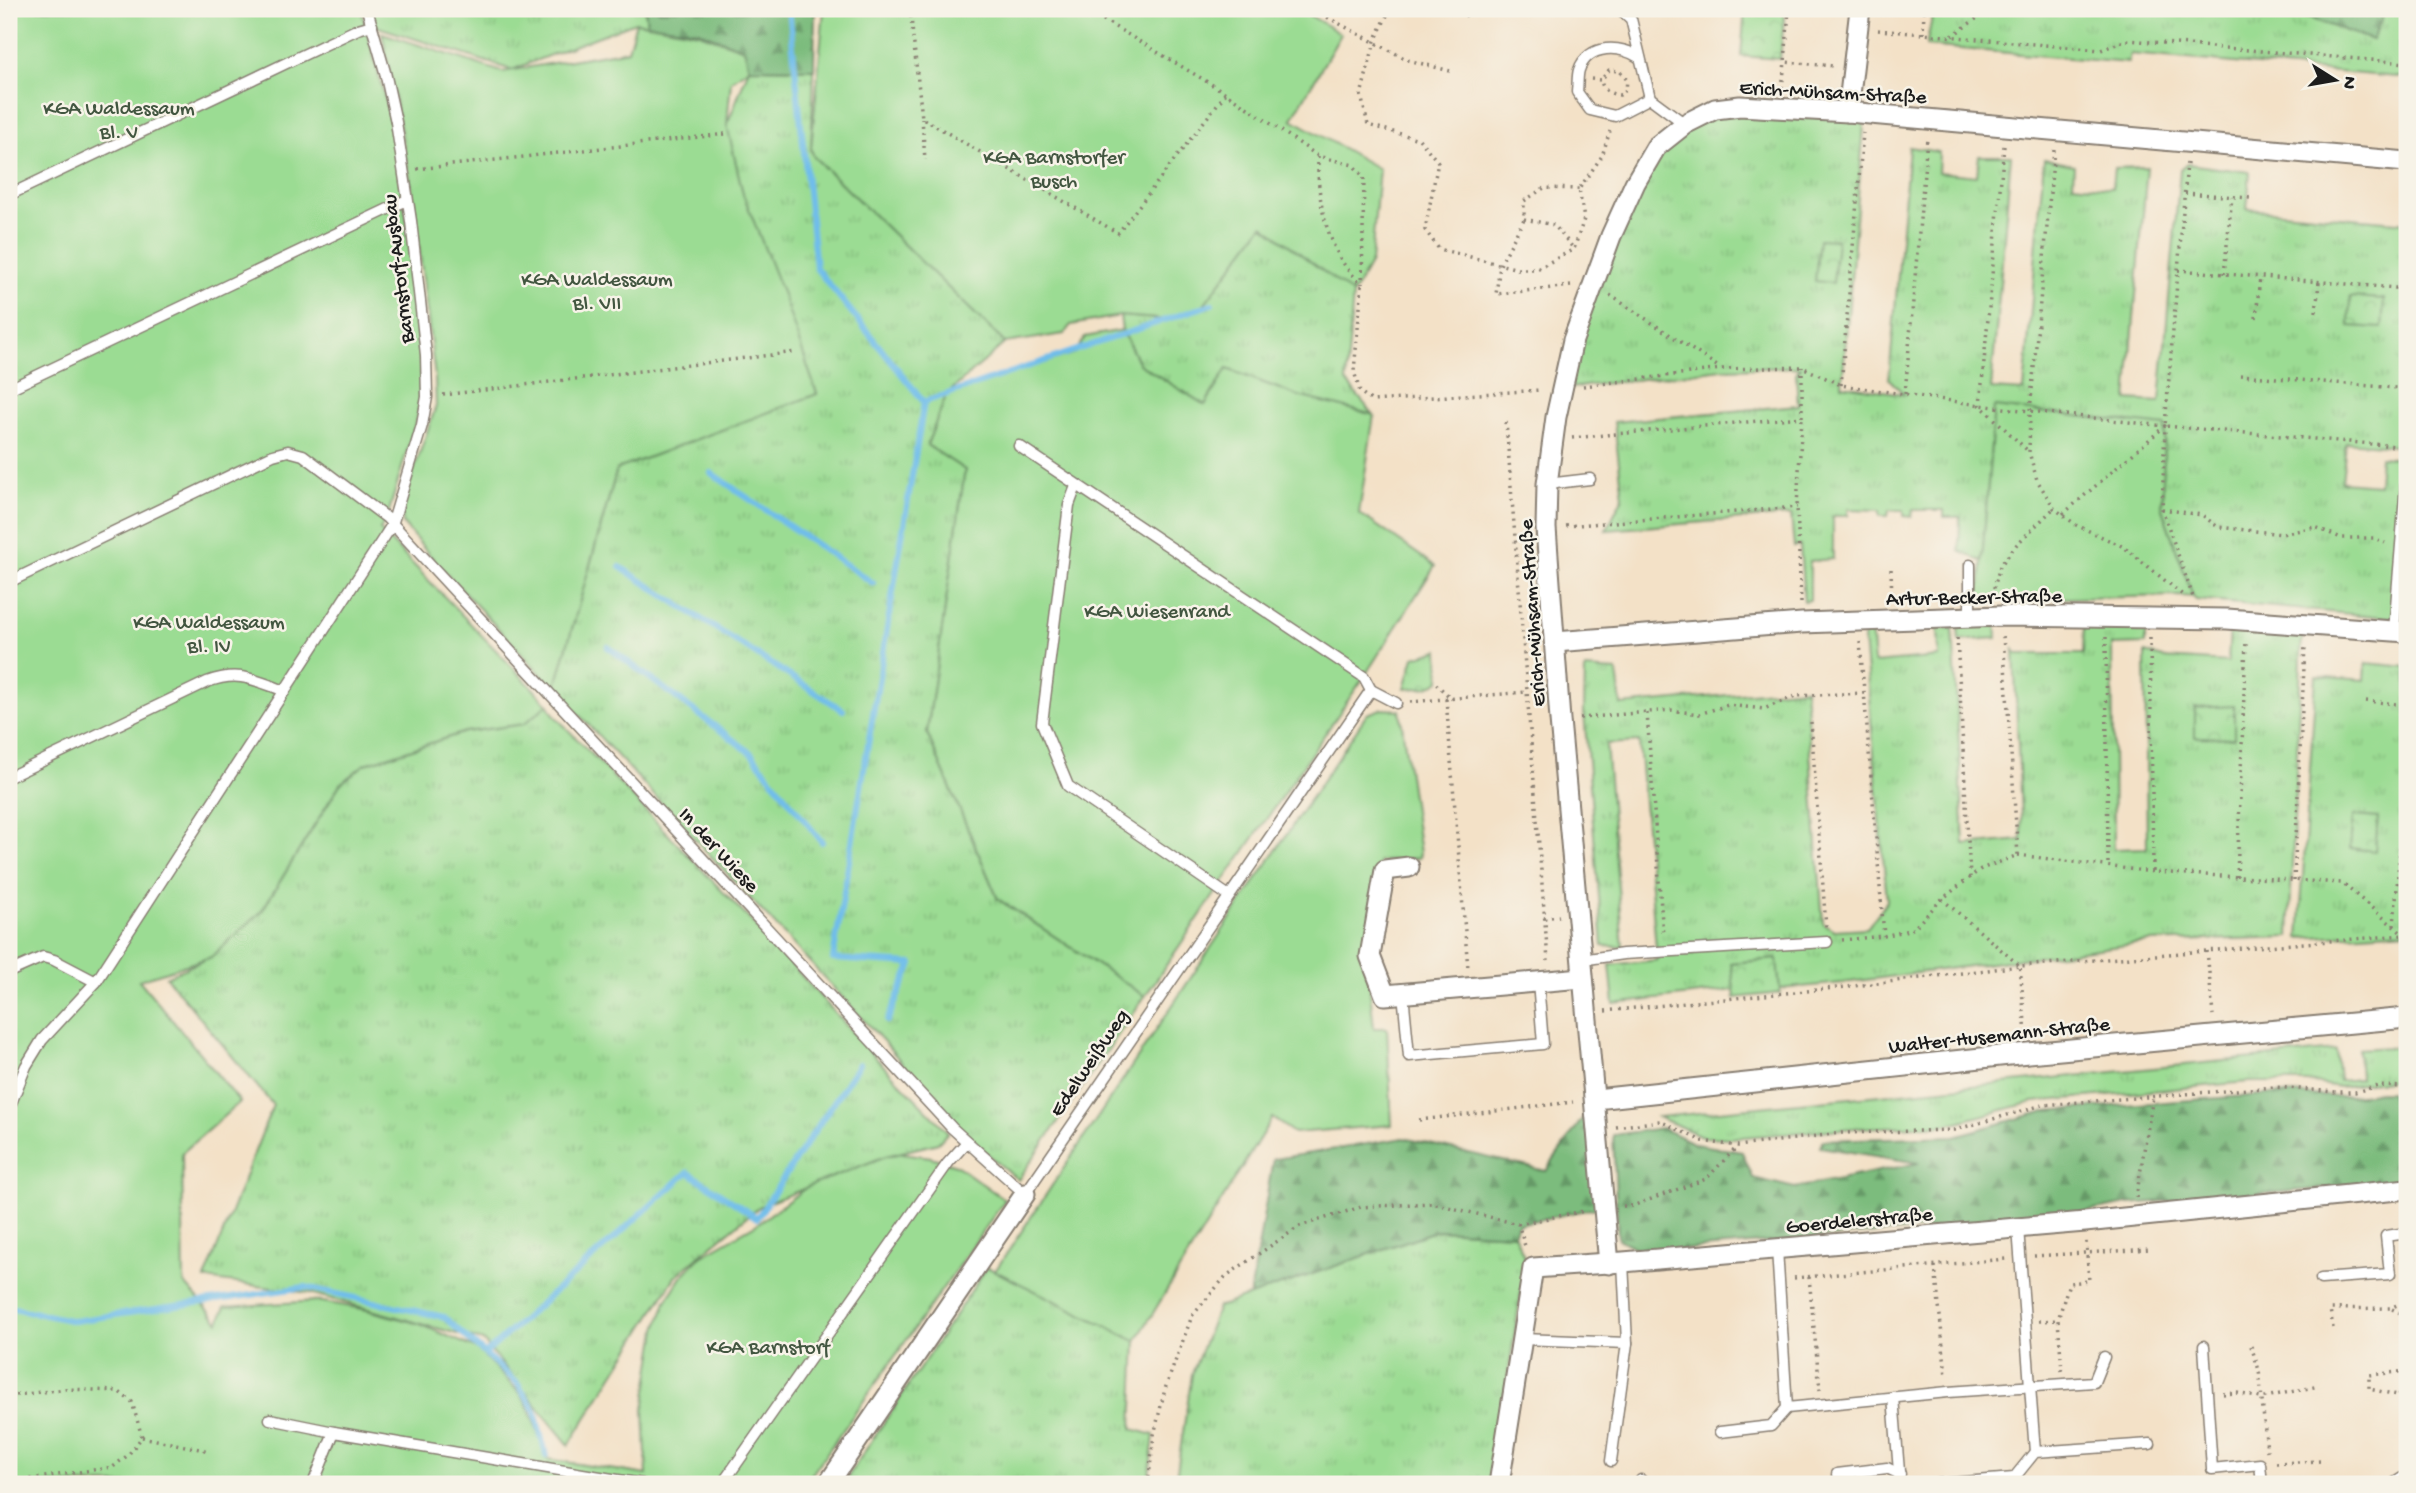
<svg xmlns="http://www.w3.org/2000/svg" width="2416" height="1493" font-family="'Gochi Hand',sans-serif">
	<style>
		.grass { fill: url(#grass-tufts); stroke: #5c7c58; stroke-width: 2 }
		.forest { fill: url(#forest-firs); stroke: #4c6c4c; stroke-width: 2 }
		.park { fill: url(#park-crowns); stroke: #5c7c58; stroke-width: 2 }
		.garden { fill: #9bdc93; stroke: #5c7c58; stroke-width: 2 }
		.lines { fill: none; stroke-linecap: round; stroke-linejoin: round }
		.stream { stroke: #70bdea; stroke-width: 6 }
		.service-casing { stroke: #887e72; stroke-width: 13 }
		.minor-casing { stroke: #887e72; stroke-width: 23 }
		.path { stroke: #887e72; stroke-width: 3.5; stroke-dasharray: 2 5; stroke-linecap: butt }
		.service { stroke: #fff; stroke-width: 10 }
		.minor { stroke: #fff; stroke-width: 19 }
		.labels { text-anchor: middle; stroke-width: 5; stroke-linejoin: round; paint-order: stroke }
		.street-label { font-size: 21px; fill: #1c1c1c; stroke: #f7f3e8 }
		.park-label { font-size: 21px; fill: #425640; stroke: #f7f3e8 }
	</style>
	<defs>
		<pattern id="grass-tufts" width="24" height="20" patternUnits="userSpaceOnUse" patternTransform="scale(1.75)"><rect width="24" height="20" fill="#9bdc93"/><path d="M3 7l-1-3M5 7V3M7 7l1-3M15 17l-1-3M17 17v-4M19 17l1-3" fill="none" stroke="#85bc7e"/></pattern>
		<pattern id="forest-firs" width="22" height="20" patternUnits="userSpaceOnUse" patternTransform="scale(1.75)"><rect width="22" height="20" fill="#7cbc7d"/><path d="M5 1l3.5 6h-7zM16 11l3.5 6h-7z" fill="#659866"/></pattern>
		<pattern id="park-crowns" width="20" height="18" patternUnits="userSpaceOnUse" patternTransform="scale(1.75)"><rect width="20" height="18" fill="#9bdc93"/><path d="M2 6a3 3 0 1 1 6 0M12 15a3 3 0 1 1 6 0" fill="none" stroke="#85bc7e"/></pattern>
	</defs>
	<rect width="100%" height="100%" fill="#f7f3e8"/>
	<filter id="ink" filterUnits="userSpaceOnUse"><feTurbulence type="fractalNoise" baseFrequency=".0143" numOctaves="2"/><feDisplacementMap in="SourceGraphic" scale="14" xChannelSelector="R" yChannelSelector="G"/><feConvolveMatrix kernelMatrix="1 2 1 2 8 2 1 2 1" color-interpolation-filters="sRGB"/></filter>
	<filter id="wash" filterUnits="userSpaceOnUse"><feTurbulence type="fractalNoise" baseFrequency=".00686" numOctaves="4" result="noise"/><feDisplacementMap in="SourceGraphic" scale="28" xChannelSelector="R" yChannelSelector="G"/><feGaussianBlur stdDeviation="1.57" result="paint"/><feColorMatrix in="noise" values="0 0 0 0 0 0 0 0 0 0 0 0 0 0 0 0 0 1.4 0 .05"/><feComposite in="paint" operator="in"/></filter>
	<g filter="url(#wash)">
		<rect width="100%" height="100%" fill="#f3e1c7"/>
		<g class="grass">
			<path d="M 367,9 L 645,9 L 647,24 L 635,22 L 512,70 L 372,25 Z"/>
			<path d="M 1934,9 L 1967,11 L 1968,9 L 2283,9 L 2372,40 L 2386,9 L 2407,9 L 2407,78 L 2130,54 L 2128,63 L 1926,46 Z"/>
			<path d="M 749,68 L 814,69 L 811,149 L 814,157 L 1005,343 L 947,394 L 927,445 L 965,470 L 927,733 L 998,899 L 1145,996 L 1018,1180 L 956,1127 L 886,1044 L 555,689 L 617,469 L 817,394 L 743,194 L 729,138 L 727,125 Z"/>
			<path d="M 1715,109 L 1865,114 L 1842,385 L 1904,394 L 1889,379 L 1909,147 L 1939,152 L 1938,172 L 1977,176 L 1979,156 L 2011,156 L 1991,389 L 2024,391 L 2044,159 L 2074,165 L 2073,184 L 2112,188 L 2114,168 L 2147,167 L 2127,400 L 2160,402 L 2180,170 L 2187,164 L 2250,172 L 2247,209 L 2407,223 L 2407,447 L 2346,442 L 2342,482 L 2378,485 L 2380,457 L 2407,459 L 2395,618 L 2196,600 L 2193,597 L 2162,509 L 2164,427 L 1994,407 L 1982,561 L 1959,551 L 1960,517 L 1944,517 L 1944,510 L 1913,510 L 1912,517 L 1904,516 L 1904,510 L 1889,510 L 1888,516 L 1880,516 L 1880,510 L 1848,509 L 1848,516 L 1833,516 L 1833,559 L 1810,561 L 1810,600 L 1804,601 L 1800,546 L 1794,547 L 1791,515 L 1606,530 L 1623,497 L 1614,422 L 1798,405 L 1796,373 L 1801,367 L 1722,369 L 1561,389 L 1573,340 L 1656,147 Z"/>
			<path d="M 1263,225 L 1353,294 L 1346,382 L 1374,415 L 1298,396 L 1227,369 L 1205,405 L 1139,364 L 1122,330 L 1120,316 L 1170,320 L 1202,307 Z"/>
			<path d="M 1996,622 L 1997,638 L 1959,641 L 1958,625 Z"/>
			<path d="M 2084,624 L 2145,624 L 2145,644 L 2112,645 L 2114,849 L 2147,848 L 2145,653 L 2163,658 L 2228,662 L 2230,630 L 2302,634 L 2289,937 L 2149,942 L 1843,983 L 1780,989 L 1776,959 L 1732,963 L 1734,990 L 1614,1004 L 1610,965 L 1657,960 L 1639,742 L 1606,744 L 1623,947 L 1603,946 L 1584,712 L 1585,669 L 1617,671 L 1621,705 L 1805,688 L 1823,923 L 1834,930 L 1867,928 L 1887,901 L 1863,628 L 1871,627 L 1874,663 L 1939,657 L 1938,629 L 1953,628 L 1964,845 L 2022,840 L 2014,650 L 2017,654 L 2083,654 Z"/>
			<path d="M 2366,663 L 2407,667 L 2407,931 L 2299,938 L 2316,676 L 2365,680 Z"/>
			<path d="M 548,704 L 555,716 L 770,941 L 874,1056 L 948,1132 L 938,1143 L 886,1156 L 760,1206 L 700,1255 L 675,1277 L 569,1445 L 483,1341 L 310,1293 L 205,1279 L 273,1105 L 166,977 L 211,957 L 261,912 L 340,784 L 365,764 L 465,732 L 524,724 Z"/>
			<path d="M 2407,1046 L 2407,1083 L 2398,1081 L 2376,1082 L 2340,1087 L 2307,1082 L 2248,1082 L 2033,1102 L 1946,1125 L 1855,1128 L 1731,1138 L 1704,1137 L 1658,1117 L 2336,1050 L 2339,1081 L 2360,1079 L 2358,1049 Z"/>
			<path d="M 1438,1230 L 1514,1234 L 1526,1261 L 1491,1484 L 1175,1484 L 1192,1374 L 1218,1307 Z"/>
			<path d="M 987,1267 L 1136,1341 L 1132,1429 L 1154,1435 L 1148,1484 L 843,1484 Z"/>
		</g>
		<g class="forest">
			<path d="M 645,9 L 815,9 L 814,69 L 749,68 L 744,49 L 698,31 L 647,24 Z"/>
			<path d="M 2283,9 L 2386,9 L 2372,40 Z"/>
			<path d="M 2379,1092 L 2407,1093 L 2407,1182 L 2128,1204 L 2053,1218 L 1644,1253 L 1618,1239 L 1613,1135 L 1662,1128 L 1695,1144 L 1742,1152 L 1753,1178 L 1795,1188 L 1919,1163 L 1820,1147 L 1823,1140 L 1955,1136 L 2045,1111 L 2273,1094 C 2310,1094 2344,1100 2379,1092 Z"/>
			<path d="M 1596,1099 L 1606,1206 L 1518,1224 L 1514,1234 L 1438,1230 L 1250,1296 L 1273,1159 L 1404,1138 L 1546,1171 Z"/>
		</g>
		<g class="park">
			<path d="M 1745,9 L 1785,9 L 1780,59 L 1741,56 Z"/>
			<path d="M 1819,239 L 1837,240 L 1833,283 L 1815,281 Z"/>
			<path d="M 2350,297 L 2384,299 L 2382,328 L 2349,326 Z"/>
			<path d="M 1439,650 L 1440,681 C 1431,688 1416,689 1405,688 L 1414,657 Z"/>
			<path d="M 2234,706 L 2234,738 L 2195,737 L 2195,708 Z"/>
			<path d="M 2353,816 L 2378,818 L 2375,851 L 2350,848 Z"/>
			<path d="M 1777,959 L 1780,993 L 1735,998 L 1731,963 Z"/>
		</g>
		<g class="garden">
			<path d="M 9,9 L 361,9 L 389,114 L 409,233 L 422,366 L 418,414 L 387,518 L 380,530 L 548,704 L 524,724 L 465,732 L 365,764 L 340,784 L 261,912 L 211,957 L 139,980 L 240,1102 L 182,1153 L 184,1283 L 219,1322 L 225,1307 L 317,1301 L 363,1309 L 420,1324 L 477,1349 L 521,1394 L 530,1411 L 547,1459 L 647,1475 L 644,1409 L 657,1329 L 666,1301 L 681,1277 L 701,1256 L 757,1224 L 807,1187 L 886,1156 L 903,1153 L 931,1157 L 956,1165 L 1005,1200 L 805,1484 L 9,1484 Z"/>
			<path d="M 824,9 L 1299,9 L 1341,34 L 1292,119 L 1379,169 L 1371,262 L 1353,294 L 1263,225 L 1202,307 L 1170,320 L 1120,316 L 1071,325 L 1064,334 L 1005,343 L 814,157 L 811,149 Z"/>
			<path d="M 636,22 L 699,33 L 744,49 L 749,68 L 731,81 L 727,125 L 743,194 L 782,292 L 817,394 L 617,469 L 555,689 L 433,559 L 403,524 L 402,513 L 408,487 L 436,406 L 435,377 L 412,189 L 382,33 L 502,72 L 628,50 Z"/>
			<path d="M 1122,330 L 1139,364 L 1205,405 L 1227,369 L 1298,396 L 1374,415 L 1359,513 L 1435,566 L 1364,677 L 1145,996 L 998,899 L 927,733 L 965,470 L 927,445 L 947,394 L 1075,353 L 1085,337 Z"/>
			<path d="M 1994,407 L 2165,426 L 2162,509 L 2193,597 L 2181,596 L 1979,600 Z"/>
			<path d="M 1381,709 L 1400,710 L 1420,853 L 1419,858 L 1379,862 L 1366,952 L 1374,1028 L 1387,1028 L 1392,1125 L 1294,1133 L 1272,1118 L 1136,1341 L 995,1271 L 1367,714 Z"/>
		</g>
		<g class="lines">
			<g class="stream">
				<path d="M 789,9 L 816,268 L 924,402 L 1212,304"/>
				<path d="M 711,473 L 873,583"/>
				<path d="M 620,567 L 843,710"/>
				<path d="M 608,647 L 751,753 L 822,842"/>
				<path d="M 887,1021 L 912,964 L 833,959 L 924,402"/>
				<path d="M 9,1307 L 74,1321 L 305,1287 L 444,1317 L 517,1383 L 535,1411 L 546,1456"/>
				<path d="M 486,1353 L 688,1172 L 757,1218 L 859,1064"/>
			</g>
		</g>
	</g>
	<g filter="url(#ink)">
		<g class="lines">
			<g class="service-casing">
				<g id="service">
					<path d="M 1620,9 L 1631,19 L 1650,98 L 1685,124"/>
					<path d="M 1640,58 C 1622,45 1588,43 1579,70 C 1577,76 1578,85 1577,92 L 1590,110 L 1615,116 L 1650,98"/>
					<path d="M 9,195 L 358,29 L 372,25"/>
					<path d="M 9,389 L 407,200"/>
					<path d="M 1019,446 L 1364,677 L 1371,690"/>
					<path d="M 1547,484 L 1590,479"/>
					<path d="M 1076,486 L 1069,505 L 1042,723 L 1068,786 L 1229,896"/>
					<path d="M 9,582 L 273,455 L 288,451 L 303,455 L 387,518 L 952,1128 L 1025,1194 L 1371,690"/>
					<path d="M 1970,617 L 1970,565"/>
					<path d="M 2394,631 L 2407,471"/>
					<path d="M 1371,690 L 1396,703"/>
					<path d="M 9,777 L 207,682 C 240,670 254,680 285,691"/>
					<path d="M 1581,960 L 1623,954 L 1827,942"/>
					<path d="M 9,972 L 43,957 L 54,960 L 96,982"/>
					<path d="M 1403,993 L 1409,1056 L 1543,1044 L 1538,982"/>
					<path d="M 9,1108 L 26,1066 L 42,1040 L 96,982 L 392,525 L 422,425 L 427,397 L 426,355 L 411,221 L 396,122 L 385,72 L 367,9"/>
					<path d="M 2018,1228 L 2035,1452"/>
					<path d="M 1777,1249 L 1787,1408 L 1948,1392 L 2094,1382 L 2104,1357"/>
					<path d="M 2321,1279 L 2390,1274 L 2386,1236 L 2407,1233"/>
					<path d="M 1522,1339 L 1627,1343"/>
					<path d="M 2204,1346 L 2212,1469 L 2260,1464 L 2262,1484"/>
					<path d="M 1893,1397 L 1900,1484"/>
					<path d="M 270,1419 L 334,1432 L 642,1484"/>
					<path d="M 1720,1432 L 1771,1426 L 1787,1408"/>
					<path d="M 1611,1461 L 1627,1343 L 1623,1262"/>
					<path d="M 1837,1474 L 1887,1468 L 1900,1474"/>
					<path d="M 313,1484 L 334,1432"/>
					<path d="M 724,1484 L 725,1480 L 948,1163 L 966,1143"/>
					<path d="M 1640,1484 L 1641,1480"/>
					<path d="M 1938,1484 L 2014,1478 L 2035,1452 L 2150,1444"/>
					<path d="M 2393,1484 L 2407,1475"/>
				</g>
			</g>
			<g class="minor-casing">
				<g id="minor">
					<path d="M 1848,112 L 1860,9"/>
					<path d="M 1555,642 L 1802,623 L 2002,616 L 2227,619 L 2407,632"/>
					<path d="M 1409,867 L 1385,870 L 1370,956 L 1385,995 L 1582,978"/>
					<path d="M 1596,1099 L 2028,1053 L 2407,1018"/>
					<path d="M 1609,1264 L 1560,720 L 1546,528 L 1547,484 L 1556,417 L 1573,340 L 1611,236 L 1635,183 L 1656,147 L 1685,124 L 1715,109 L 1740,106 L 1848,112 L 2407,162"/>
					<path d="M 828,1484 L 1025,1194"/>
					<path d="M 1499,1484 L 1533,1268 L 1623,1262 L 2085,1222 L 2407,1189"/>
				</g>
			</g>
			<g class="path">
				<path d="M 910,9 L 922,118 L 1118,233 L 1226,93"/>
				<path d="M 1085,9 L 1226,93 L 1318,156 L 1353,165 L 1364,177 L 1362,284"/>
				<path d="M 1390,9 L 1375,41 L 1361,95 L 1368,125 L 1419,139 L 1438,162 L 1425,230 L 1439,249 L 1518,269 L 1537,269 L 1574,249 L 1584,219 L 1579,189 L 1602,156 L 1610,131"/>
				<path d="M 1462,9 L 1467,17 L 1473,9"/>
				<path d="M 1789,9 L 1785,62 L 1834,66"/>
				<path d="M 1976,9 L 1976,19"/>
				<path d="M 1321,14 L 1408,60 L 1450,71"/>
				<path d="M 1878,30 L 2101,50 L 2127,40 L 2407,63"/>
				<path d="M 1923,34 L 1924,9"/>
				<path d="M 1952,36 L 1990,9"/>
				<path d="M 1591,79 L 1601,80 L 1609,70 L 1620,71 L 1627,80 L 1626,90 L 1620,95 C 1610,94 1602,90 1601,80"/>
				<path d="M 1782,88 L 1785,62"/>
				<path d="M 922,118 L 925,160"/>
				<path d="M 2004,146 L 1980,405 L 2029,452"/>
				<path d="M 2054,150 L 2030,411 L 2029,452 L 2037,480 L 2054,508 L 2076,525 L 2124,547 L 2184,596"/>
				<path d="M 1318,156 C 1317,191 1323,227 1340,258 C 1345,267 1354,276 1361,284"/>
				<path d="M 2187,163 L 2165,426 L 2407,447"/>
				<path d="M 417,169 L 726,134"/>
				<path d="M 2185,193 L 2250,198"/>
				<path d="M 1524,219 L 1554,225 L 1574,249"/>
				<path d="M 2178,270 L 2407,289"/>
				<path d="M 2224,274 L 2232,197"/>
				<path d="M 1362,285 L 1354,371 L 1360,392 L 1372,401 L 1541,390"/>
				<path d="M 1571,286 L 1496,294 L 1500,265 L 1524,219 L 1524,201 L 1544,188 L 1579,189"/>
				<path d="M 1610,295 L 1720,368"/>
				<path d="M 2316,312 L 2319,282"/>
				<path d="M 2256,318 L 2260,277"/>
				<path d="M 2240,375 L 2407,389"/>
				<path d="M 1841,385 L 1863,133"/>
				<path d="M 1583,386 L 1722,369 L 1802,367 L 1841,385 L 1994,407 L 2165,426 L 2162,509 L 2193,597"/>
				<path d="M 1905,394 L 1927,138"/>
				<path d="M 443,395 L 796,352"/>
				<path d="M 1506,422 L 1548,961"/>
				<path d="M 1572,438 L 1802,417 L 1802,367"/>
				<path d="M 2162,509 L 2202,515 L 2218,527 L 2282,534 L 2315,527 L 2341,538 L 2374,538 L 2385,543"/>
				<path d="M 2063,514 L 2165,426"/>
				<path d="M 1566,526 L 1797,507"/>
				<path d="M 1891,569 L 1892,600"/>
				<path d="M 1992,595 L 2000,566 L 2017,544 L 2054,508"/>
				<path d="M 1801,603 L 1797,507 L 1802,417"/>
				<path d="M 2106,637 L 2108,864"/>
				<path d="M 1957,638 L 1970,877"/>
				<path d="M 2150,638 L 2153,871"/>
				<path d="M 1860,642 L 1884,936"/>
				<path d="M 1436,684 L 1452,699"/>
				<path d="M 1446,699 L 1468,969"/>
				<path d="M 2366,701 L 2407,705"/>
				<path d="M 1410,702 L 1526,692"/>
				<path d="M 1647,713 L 1663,936"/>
				<path d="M 1580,718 L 1671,710 L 1699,714 L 1728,705 L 1764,709 L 1795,696 L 1865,693"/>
				<path d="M 1811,722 L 1826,928"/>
				<path d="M 2018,855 L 2153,872 L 2342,883 L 2404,935 L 2407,934"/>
				<path d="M 2237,877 L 2246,641"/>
				<path d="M 2294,881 L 2305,645"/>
				<path d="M 1942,899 L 2020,966 L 2026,1034"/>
				<path d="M 1544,918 L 1559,916"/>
				<path d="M 2394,926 L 2407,759"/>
				<path d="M 1842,940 L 1884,936 L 1913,929 L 1942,899 L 1981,869 L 2018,855 L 2003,636"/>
				<path d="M 2207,951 L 2213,1015"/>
				<path d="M 1605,1011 L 1846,987 L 2020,966 L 2404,935 L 2407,968"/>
				<path d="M 1419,1120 L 1573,1102"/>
				<path d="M 1616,1127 L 1660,1121 L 1702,1141 L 1738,1146 L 1841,1133 L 1954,1130 L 2043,1105 L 2275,1087 L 2336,1092 L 2355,1092 L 2378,1086 L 2407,1087"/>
				<path d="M 2136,1198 L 2153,1097"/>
				<path d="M 1623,1206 L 1632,1206 L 1706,1179 L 1737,1147"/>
				<path d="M 1518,1224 L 1584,1211"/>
				<path d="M 2034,1256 L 2151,1249"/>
				<path d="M 1935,1266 L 1946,1376"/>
				<path d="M 1809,1277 L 1820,1390"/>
				<path d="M 1794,1278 L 2006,1259"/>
				<path d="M 2406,1302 L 2407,1315"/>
				<path d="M 2392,1309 L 2407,1316"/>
				<path d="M 2039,1321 L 2058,1320"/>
				<path d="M 2333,1328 L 2330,1309 L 2390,1308 L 2407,1301"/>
				<path d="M 2251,1346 L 2259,1370 L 2267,1451"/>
				<path d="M 2062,1371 L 2058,1320 L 2069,1283 L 2089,1281 L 2086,1241"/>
				<path d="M 2407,1371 L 2369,1375 L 2369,1389 L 2407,1397"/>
				<path d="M 2223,1394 L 2237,1393 L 2261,1398 L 2319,1386"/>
				<path d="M 2399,1395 L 2407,1377"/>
				<path d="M 9,1396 L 65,1389 L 118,1391 L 132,1402 L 142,1437 L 128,1455 L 113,1467 L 9,1482"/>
				<path d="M 142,1437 L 209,1451"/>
				<path d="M 2276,1463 L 2321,1461"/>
				<path d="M 1148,1484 L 1154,1435 L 1165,1389 L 1192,1316 L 1226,1276 L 1300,1226 L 1361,1207 L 1432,1203 L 1518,1224 L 1526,1249"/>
			</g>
			<use href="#service" class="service"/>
			<use href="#minor" class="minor"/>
		</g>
	</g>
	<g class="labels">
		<g class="street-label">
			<text transform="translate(1833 91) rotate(3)" y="7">Erich-Mühsam-Straße</text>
			<text transform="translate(397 269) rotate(-97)" y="7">Barnstorf-Ausbau</text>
			<text transform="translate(1974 596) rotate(-1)" y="7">Artur-Becker-Straße</text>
			<text transform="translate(1531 613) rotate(-94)" y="7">Erich-Mühsam-Straße</text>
			<text transform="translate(720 849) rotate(47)" y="7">In der Wiese</text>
			<text transform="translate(1999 1034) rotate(-6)" y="7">Walter-Husemann-Straße</text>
			<text transform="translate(1088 1062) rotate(-56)" y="7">Edelweißweg</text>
			<text transform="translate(1859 1219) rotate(-5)" y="7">Goerdelerstraße</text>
		</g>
		<g class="park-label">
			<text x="119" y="114">KGA Waldessaum<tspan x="119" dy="24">Bl. V</tspan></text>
			<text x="1054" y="163">KGA Barnstorfer<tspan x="1054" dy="24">Busch</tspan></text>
			<text x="597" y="285">KGA Waldessaum<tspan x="597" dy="24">Bl. VII</tspan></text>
			<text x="1157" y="617">KGA Wiesenrand</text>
			<text x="209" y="628">KGA Waldessaum<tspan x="209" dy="24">Bl. IV</tspan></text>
			<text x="768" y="1353">KGA Barnstorf</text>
		</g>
	</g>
	<rect width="2416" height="1493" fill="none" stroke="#f7f3e8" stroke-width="35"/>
	<g transform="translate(2335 80) rotate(101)" stroke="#f7f3e8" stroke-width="5" paint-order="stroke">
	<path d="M0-5L12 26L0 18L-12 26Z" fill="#1c1c1c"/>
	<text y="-10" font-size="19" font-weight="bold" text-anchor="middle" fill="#1c1c1c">N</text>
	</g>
</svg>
